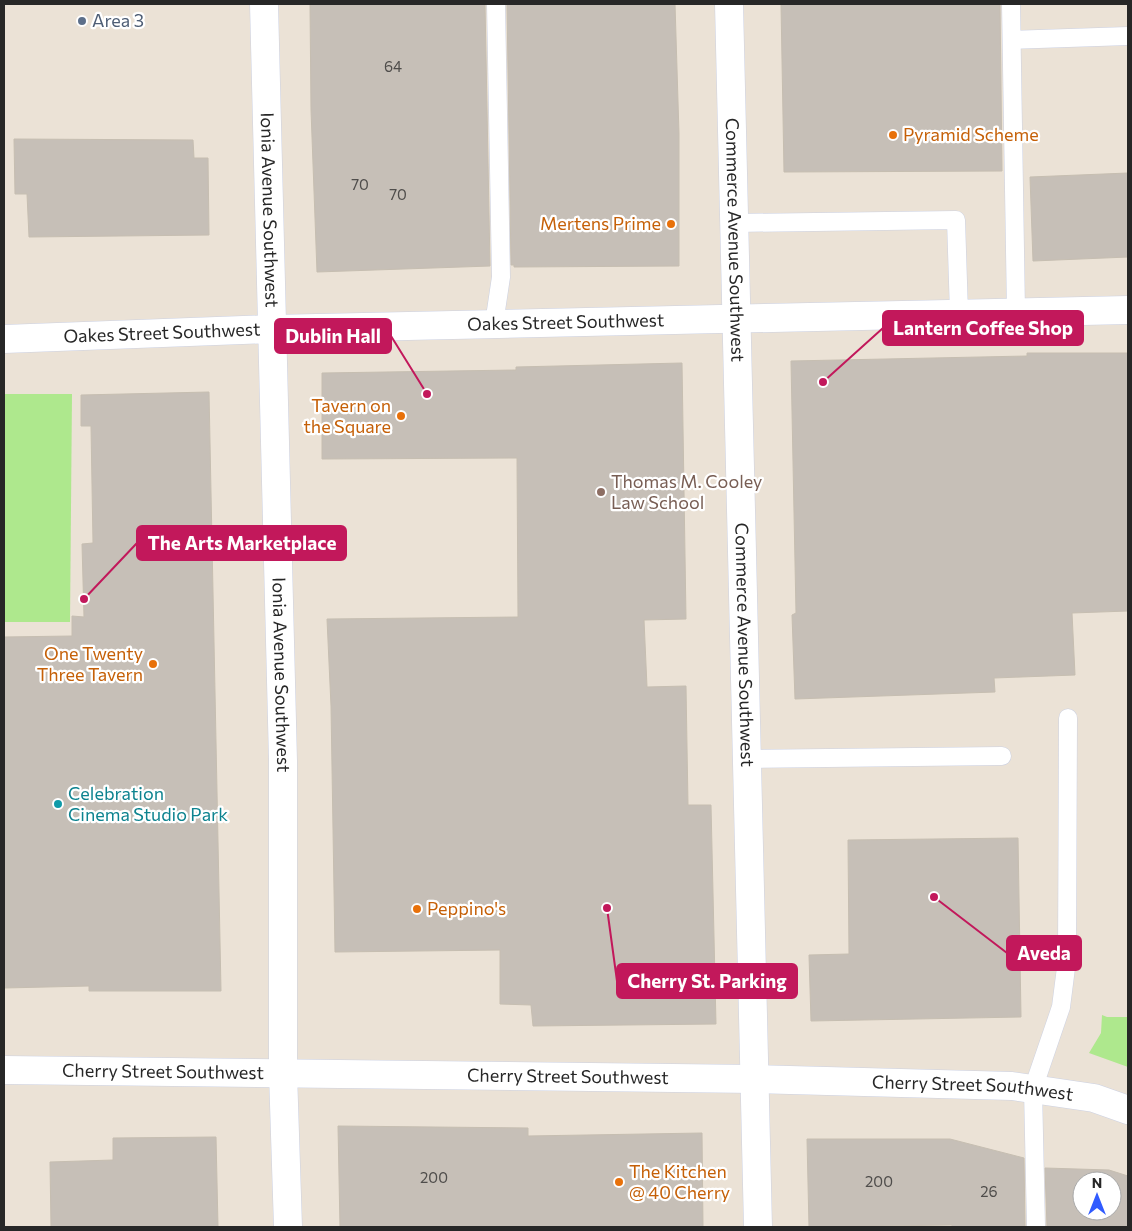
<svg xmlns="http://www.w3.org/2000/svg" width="1132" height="1231" font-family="Commissioner,sans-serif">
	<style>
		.green { fill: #aee88d }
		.building { fill: #c6bfb7; stroke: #c6beb1; fill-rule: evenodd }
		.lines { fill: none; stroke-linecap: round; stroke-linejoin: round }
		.service-casing { stroke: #ccd1e2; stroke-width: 19 }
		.tertiary-casing { stroke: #ccd1e2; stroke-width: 29 }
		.secondary-casing { stroke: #ccd1e2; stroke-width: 29 }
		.service { stroke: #fff; stroke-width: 18 }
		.tertiary { stroke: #fff; stroke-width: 28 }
		.secondary { stroke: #fff; stroke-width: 28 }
		.service-dot { fill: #5c6f8a; stroke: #fff; stroke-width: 2 }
		.food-dot { fill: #e8710a; stroke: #fff; stroke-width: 2 }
		.education-dot { fill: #8d6e63; stroke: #fff; stroke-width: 2 }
		.culture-dot { fill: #0f9aa8; stroke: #fff; stroke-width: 2 }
		.labels { text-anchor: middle; stroke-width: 4.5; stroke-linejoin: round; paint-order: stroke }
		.number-label { font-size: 15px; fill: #4f4d4b }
		.service-label { font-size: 18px; fill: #4e5e75; stroke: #fff; text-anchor: start }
		.food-label { font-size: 18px; fill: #c56008; stroke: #fff; text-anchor: start }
		.street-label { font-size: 18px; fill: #272727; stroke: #fff }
		.education-label { font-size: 18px; fill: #785e54; stroke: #fff; text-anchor: start }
		.culture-label { font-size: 18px; fill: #0d838f; stroke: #fff; text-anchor: start }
		.leader { fill: none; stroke: #c2185b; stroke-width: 2 }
		.callout-dot { fill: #c2185b; stroke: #fff; stroke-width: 2 }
		.callout { fill: #c2185b; stroke: #c2185b; stroke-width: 2 }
		.callout-label { font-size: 19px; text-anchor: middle; font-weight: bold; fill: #fff }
	</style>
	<rect width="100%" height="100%" fill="#ebe2d6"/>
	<g class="green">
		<path d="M 4,394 L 72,394 L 70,622 L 4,622 Z"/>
		<path d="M 1102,1015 L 1107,1017 L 1128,1017 L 1128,1067 L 1089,1053 L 1101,1033 Z"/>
	</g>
	<g class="building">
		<path d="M 310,4 L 485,4 L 490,266 L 317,272 L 311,110 Z"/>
		<path d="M 507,4 L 675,4 L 679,134 L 679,266 L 514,267 L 514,265 L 511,265 Z"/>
		<path d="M 781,4 L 1000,4 L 1002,171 L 784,172 Z"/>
		<path d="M 14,139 L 193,140 L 194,158 L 208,158 L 209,235 L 29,237 L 27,194 L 15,194 Z"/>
		<path d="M 1128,173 L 1128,257 L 1033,261 L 1030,177 Z"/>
		<path d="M 1027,353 L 1128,353 L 1128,611 L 1072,613 L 1075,675 L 994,678 L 995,692 L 795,699 L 792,615 L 796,613 L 791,361 L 1027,356 Z"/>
		<path d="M 682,363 L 686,619 L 644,620 L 647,687 L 686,686 L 688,805 L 711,805 L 716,1024 L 533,1026 L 531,1005 L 500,1004 L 500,950 L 335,952 L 331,706 L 327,619 L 518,617 L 517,458 L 322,459 L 322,373 L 516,370 L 516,367 Z"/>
		<path d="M 209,392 L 221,991 L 89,991 L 89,986 L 4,988 L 4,637 L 72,636 L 72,616 L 84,617 L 82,544 L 93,543 L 91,426 L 81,426 L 81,395 Z"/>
		<path d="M 1018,838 L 1021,1017 L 811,1021 L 809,955 L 849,954 L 848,840 Z"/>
		<path d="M 338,1126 L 528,1128 L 528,1136 L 702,1133 L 703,1227 L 340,1227 Z"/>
		<path d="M 216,1137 L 218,1227 L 51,1227 L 50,1162 L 113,1160 L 113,1138 Z"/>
		<path d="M 807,1139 L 950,1139 L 1024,1158 L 1025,1227 L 952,1227 L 952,1225 L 809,1227 Z"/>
		<path d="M 1045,1168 L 1109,1170 L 1128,1176 L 1128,1227 L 1047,1227 ZM 1082,1181 L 1112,1181 L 1112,1211 L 1082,1211 Z"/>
	</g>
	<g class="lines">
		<g class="service-casing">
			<g id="service">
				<path d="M 1011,4 L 1016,312"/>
				<path d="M 1012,40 L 1128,36"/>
				<path d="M 735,223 L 956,220 L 959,313"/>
				<path d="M 494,324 L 501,277 L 496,4"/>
				<path d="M 747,759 L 1002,756"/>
				<path d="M 1036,1227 L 1033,1089 L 1061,1007 L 1067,960 L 1068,718"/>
			</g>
		</g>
		<g class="tertiary-casing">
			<g id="tertiary">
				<path id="s1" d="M 264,4 L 283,761 L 283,1073 L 288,1227"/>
				<path id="s2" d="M 729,4 L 758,1227"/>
				<path id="s3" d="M 4,339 L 272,329 L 1128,310"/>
			</g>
		</g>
		<g class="secondary-casing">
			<g id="secondary">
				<path id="s4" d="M 4,1070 L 755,1079 L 1012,1086 L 1094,1098 L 1128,1110"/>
			</g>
		</g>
		<use href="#service" class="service"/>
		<use href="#tertiary" class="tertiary"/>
		<use href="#secondary" class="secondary"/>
	</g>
	<circle class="service-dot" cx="82" cy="21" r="5"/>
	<g class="food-dot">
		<circle cx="893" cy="135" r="5"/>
		<circle cx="671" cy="224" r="5"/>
		<circle cx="401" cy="416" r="5"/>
		<circle cx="153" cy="664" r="5"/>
		<circle cx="417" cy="909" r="5"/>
		<circle cx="619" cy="1182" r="5"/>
	</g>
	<circle class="education-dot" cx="601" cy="492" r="5"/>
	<circle class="culture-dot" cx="58" cy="804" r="5"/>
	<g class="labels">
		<g class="number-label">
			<text x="393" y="72">64</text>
			<text x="360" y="190">70</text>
			<text x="398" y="200">70</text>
			<text x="434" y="1183">200</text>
			<text x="879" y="1187">200</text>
			<text x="989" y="1197">26</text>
		</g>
		<g class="service-label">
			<text x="92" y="27">Area 3</text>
		</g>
		<g class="food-label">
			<text x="903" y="141">Pyramid Scheme</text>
			<text x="661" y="230" text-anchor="end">Mertens Prime</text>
			<text x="391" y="412" text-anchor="end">Tavern on<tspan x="391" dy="21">the Square</tspan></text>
			<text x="143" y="660" text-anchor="end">One Twenty<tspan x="143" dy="21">Three Tavern</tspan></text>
			<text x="427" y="915">Peppino's</text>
			<text x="629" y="1178">The Kitchen<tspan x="629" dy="21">@ 40 Cherry</tspan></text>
		</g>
		<g class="street-label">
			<text dy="6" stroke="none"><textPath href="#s1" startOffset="206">Ionia Avenue Southwest</textPath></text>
			<text dy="6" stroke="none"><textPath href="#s2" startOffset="236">Commerce Avenue Southwest</textPath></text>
			<text dy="6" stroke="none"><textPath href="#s3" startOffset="562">Oakes Street Southwest</textPath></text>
			<text dy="6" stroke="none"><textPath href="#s3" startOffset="158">Oakes Street Southwest</textPath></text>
			<text dy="6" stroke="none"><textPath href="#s2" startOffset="641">Commerce Avenue Southwest</textPath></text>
			<text dy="6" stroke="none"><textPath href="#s1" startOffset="671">Ionia Avenue Southwest</textPath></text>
			<text dy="6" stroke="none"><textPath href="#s4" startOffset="159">Cherry Street Southwest</textPath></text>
			<text dy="6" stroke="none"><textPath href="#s4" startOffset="564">Cherry Street Southwest</textPath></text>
			<text dy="6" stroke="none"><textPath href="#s4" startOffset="969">Cherry Street Southwest</textPath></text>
		</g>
		<g class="education-label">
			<text x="611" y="488">Thomas M. Cooley<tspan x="611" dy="21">Law School</tspan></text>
		</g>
		<g class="culture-label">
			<text x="68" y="800">Celebration<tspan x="68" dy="21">Cinema Studio Park</tspan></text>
		</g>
	</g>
	<path class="leader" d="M823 382L883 328M427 394L391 336M84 599L137 543M934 897L1007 953M607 908L617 981"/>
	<g class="callout-dot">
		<circle cx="823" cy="382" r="5"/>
		<circle cx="427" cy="394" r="5"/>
		<circle cx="84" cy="599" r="5"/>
		<circle cx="934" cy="897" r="5"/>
		<circle cx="607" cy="908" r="5"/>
	</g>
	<g class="callout">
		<rect x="883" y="311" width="200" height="34" rx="5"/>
		<rect x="275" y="319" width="116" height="34" rx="5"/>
		<rect x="137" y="526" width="209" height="34" rx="5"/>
		<rect x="1007" y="936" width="74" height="34" rx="5"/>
		<rect x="617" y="964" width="180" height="34" rx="5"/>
	</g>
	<g class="callout-label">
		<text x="983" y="335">Lantern Coffee Shop</text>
		<text x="333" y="343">Dublin Hall</text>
		<text x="242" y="550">The Arts Marketplace</text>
		<text x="1044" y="960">Aveda</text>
		<text x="707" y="988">Cherry St. Parking</text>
	</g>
	<rect width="1132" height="1231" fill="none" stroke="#272727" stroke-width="10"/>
	<g transform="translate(1097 1196)"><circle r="24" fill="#ffffff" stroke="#a9a9a9"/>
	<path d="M0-4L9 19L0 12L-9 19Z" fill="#305bff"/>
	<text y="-8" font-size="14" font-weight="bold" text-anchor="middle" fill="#272727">N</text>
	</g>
</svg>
